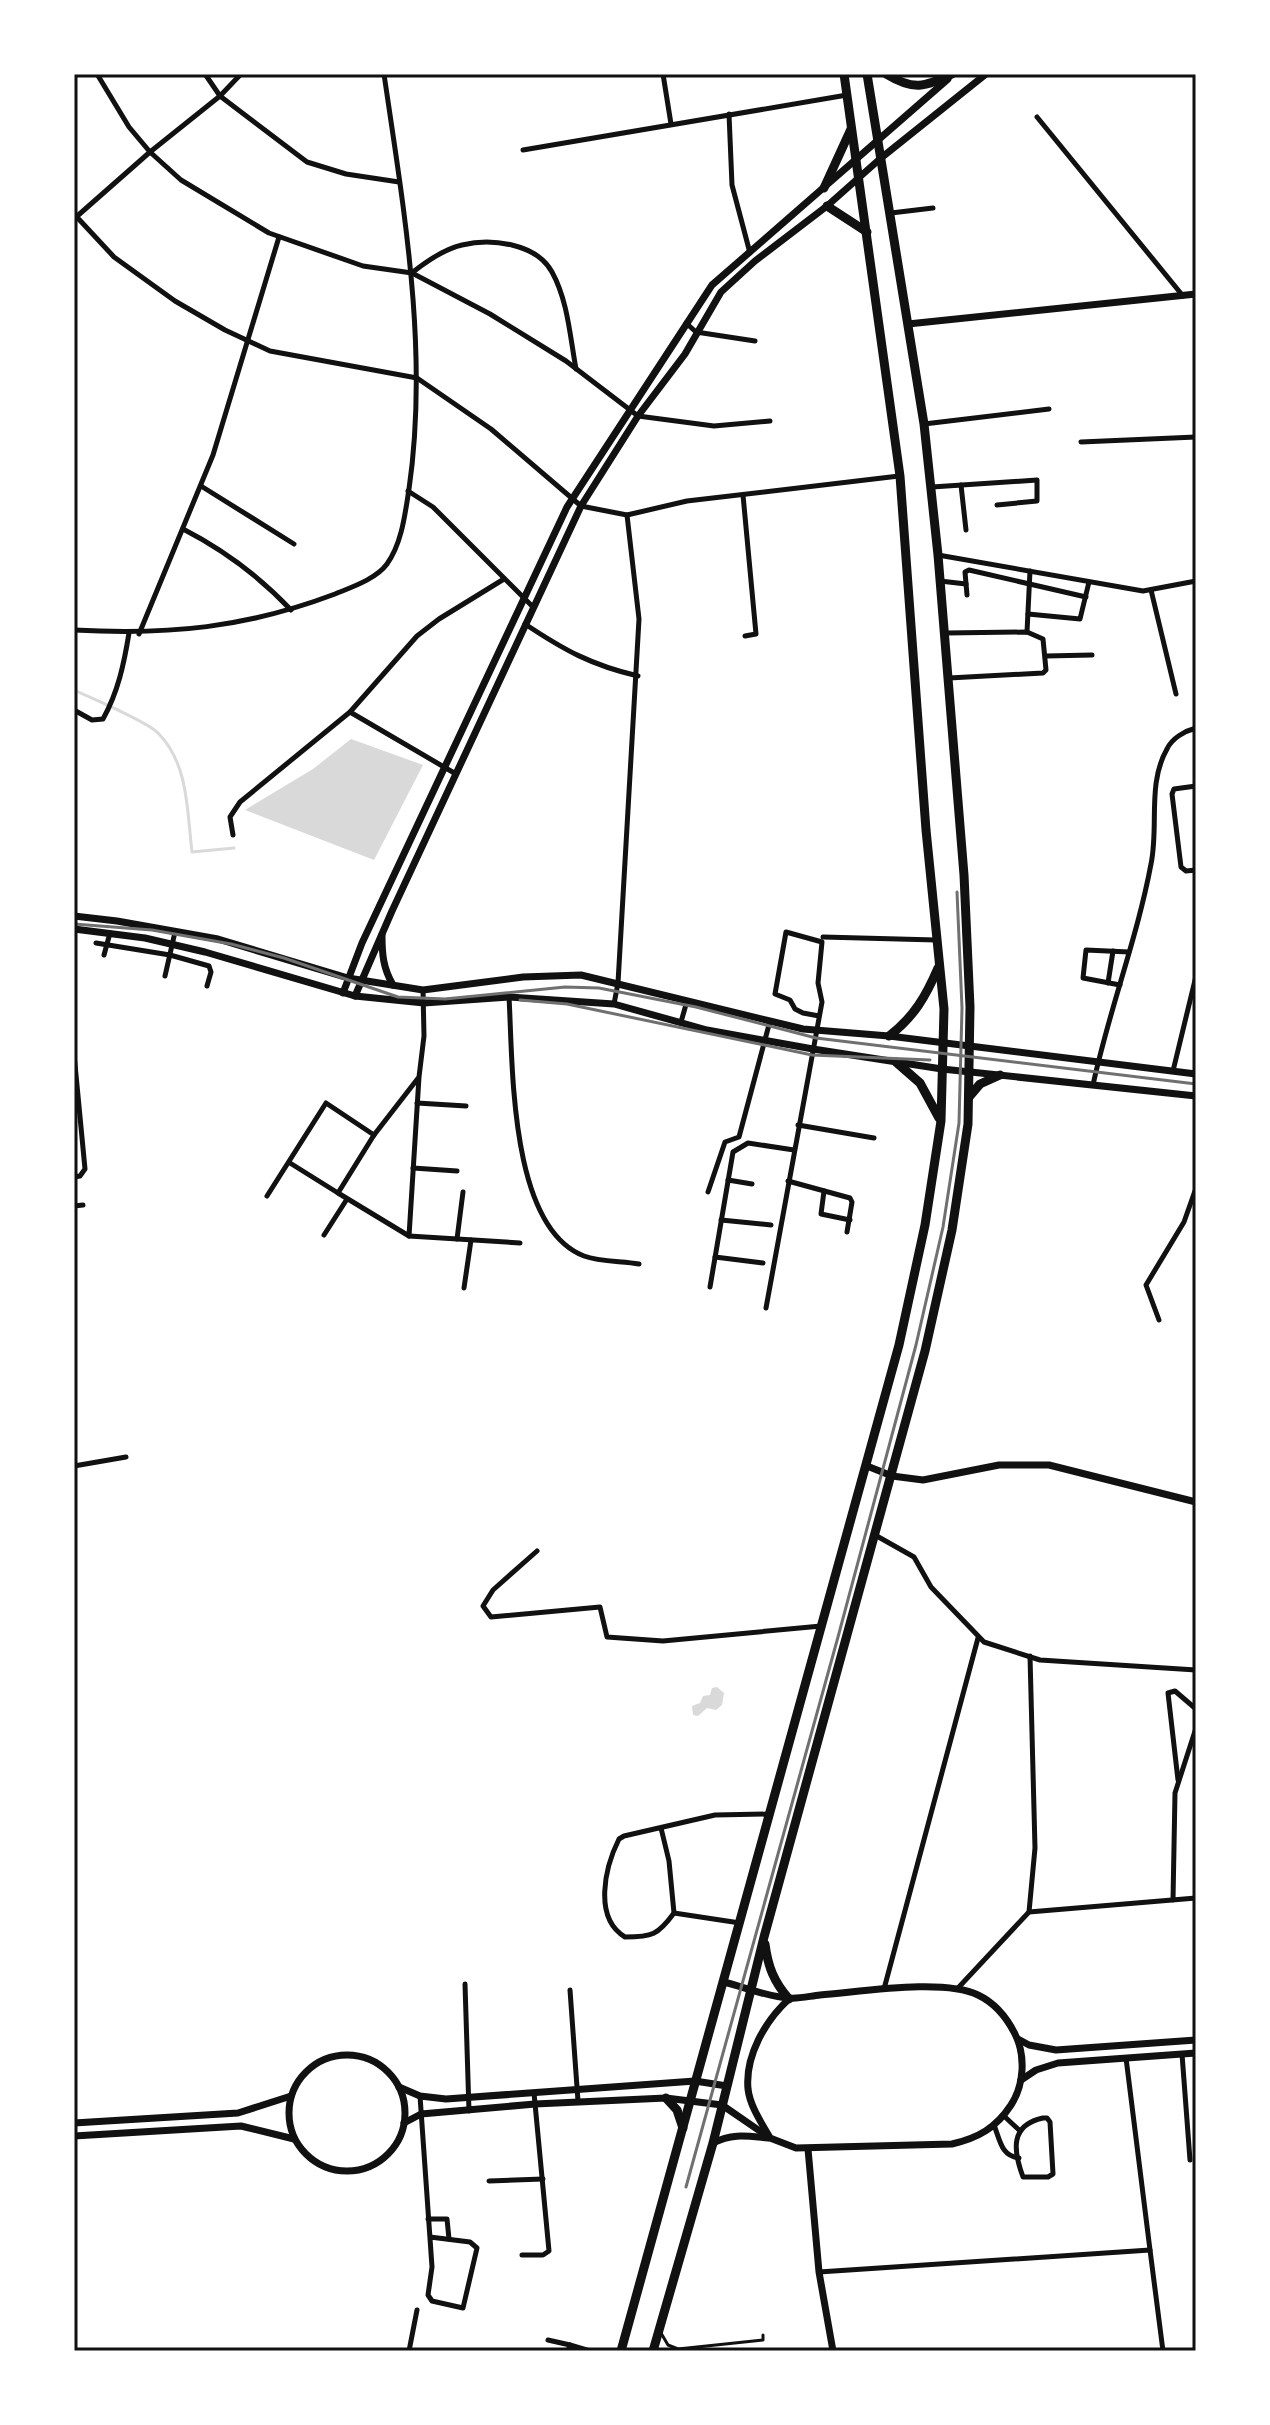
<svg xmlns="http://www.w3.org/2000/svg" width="1270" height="2425" font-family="'Open Sans',sans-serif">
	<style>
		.water { fill: #d9d9d9 }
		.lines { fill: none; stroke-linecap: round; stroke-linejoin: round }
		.stream { stroke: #d9d9d9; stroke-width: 3 }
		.service { stroke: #111; stroke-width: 3 }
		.minor { stroke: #111; stroke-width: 5 }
		.tertiary { stroke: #111; stroke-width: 7 }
		.secondary { stroke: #111; stroke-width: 7 }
		.trunk { stroke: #111; stroke-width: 9 }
		.rail { stroke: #707070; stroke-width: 3 }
		.neatline { fill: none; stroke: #111; stroke-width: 3 }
	</style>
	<rect width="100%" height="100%" fill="#fff"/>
	<g class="water">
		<path d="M 351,739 L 423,765 L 374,860 L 245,810 L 313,769 Z"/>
		<path d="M 717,1687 L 724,1693 L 722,1705 L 716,1710 L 707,1708 L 698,1716 L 693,1715 L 692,1706 L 700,1703 L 703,1696 L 710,1695 L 712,1688 Z"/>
	</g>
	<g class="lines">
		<path class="stream" d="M 74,690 C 93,699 146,721 158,733 C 189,764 187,812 192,852 L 234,848"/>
		<path class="service" d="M 661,2333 L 668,2345 L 678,2349 L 763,2340 L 763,2335"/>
		<g class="minor">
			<path d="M 97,74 L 129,127 L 150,152 L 181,180 L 269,233 L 363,266 L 412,273 L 490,314 L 566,361 L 638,416 L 714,426 L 770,421"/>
			<path d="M 205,74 L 220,96 L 307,162 L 346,174 L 399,182"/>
			<path d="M 663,74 L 671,124"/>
			<path d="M 729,114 L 732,185 L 750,253"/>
			<path d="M 1037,117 L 1183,296"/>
			<path d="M 523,150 L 847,95"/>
			<path d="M 891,213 L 933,208"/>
			<path d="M 74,214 L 114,257 L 175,301 L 225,330 L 270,351 L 417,378 L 491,429 L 581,506 L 627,515 L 687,501 L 899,476"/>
			<path d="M 75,218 L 150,152 L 220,96 L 241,74"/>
			<path d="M 413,272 C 427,261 444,249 462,245 C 491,238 536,243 552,272 C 568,301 570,337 576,369"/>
			<path d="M 686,323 L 696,332 L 755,341"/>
			<path d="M 924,424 L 1049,409"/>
			<path d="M 1081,442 L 1196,437"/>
			<path d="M 961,485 L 966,530"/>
			<path d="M 201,486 L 294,544"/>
			<path d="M 932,487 L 1037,480 L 1037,501 L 997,505"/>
			<path d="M 408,491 L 433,507 L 533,607"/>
			<path d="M 743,495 L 756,634 L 745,636"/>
			<path d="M 183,529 C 224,550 259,576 291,610"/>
			<path d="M 938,555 L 1143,591 L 1196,581"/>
			<path d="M 940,581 L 966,584"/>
			<path d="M 1151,590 L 1176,694"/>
			<path d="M 967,595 L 965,572 L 969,570 L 1086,597"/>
			<path d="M 1028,614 L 1080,619 L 1089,582"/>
			<path d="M 525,624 C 564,650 591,665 638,676"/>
			<path d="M 74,630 C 170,635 245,628 335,594 C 352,587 376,579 387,564 C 402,543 405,514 409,489 C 429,351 404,211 384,74"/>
			<path d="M 1027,632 L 1030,571"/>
			<path d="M 946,633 L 1027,632 L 1043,639 L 1046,670 L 1043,673 L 949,678"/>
			<path d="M 139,634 L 213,455 L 279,237"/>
			<path d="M 1046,656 L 1092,655"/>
			<path d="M 74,710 L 92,720 L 103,719 C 118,692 124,664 129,633"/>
			<path d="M 350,712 L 417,636 L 439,619 L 504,579"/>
			<path d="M 1196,786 L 1174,789 L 1172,794 L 1181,867 L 1186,871 L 1196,870"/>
			<path d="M 233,835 L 230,817 L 240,802 L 350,712 L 456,774"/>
			<path d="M 823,937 L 936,940"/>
			<path d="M 96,943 L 170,955 L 209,966 L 211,972 L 207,986"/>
			<path d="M 104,955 L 110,933"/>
			<path d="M 165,976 L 175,932"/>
			<path d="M 1108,983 L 1113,951"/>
			<path d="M 1120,985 L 1083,978 L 1086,950 L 1129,952"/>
			<path d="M 509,997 C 513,1065 509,1227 584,1256 C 600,1262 622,1261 639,1264"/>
			<path d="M 614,1004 L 618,983 L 639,619 L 627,515"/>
			<path d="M 681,1022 L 687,1001"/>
			<path d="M 74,1054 L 85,1169 L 80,1176 L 74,1177"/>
			<path d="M 1173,1071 L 1196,976"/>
			<path d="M 419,1077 L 374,1135 L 338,1193 L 409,1236 L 419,1077 L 424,1036 L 423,990"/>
			<path d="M 1093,1085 C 1109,1010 1137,939 1151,864 C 1159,826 1147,784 1167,749 C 1172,738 1185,731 1196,728"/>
			<path d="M 417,1103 L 466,1106"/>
			<path d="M 798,1125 L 874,1138"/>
			<path d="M 290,1163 L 338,1193"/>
			<path d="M 413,1168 L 457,1171"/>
			<path d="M 728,1180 L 752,1184"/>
			<path d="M 788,1181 L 850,1198 L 852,1202 L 847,1232"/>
			<path d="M 824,1191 L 821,1214 L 850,1220"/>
			<path d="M 708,1192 L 725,1142 L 739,1137 L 770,1021"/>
			<path d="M 267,1196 L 326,1103 L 374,1135"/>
			<path d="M 74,1206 L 83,1205"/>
			<path d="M 721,1220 L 771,1225"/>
			<path d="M 324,1235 L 347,1199"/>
			<path d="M 409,1236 L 520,1243"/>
			<path d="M 457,1239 L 463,1192"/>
			<path d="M 715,1257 L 763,1263"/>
			<path d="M 710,1287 L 733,1152 L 748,1143 L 794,1150"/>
			<path d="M 464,1288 L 471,1240"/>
			<path d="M 766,1308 L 822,1002 L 818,983 L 822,942 L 786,932 L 775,994 L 790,1000 L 795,1009 L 803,1013 L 819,1016"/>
			<path d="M 1159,1320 L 1146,1285 L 1184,1222 L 1196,1188"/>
			<path d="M 74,1466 L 126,1457"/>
			<path d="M 875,1535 L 914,1557 L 931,1587 L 984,1642 L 1040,1660 L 1196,1670"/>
			<path d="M 537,1551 L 493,1590 L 483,1606 L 491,1617 L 600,1607 L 607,1637 L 663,1641 L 821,1626"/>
			<path d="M 1178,1780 L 1168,1693 L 1175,1691 L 1196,1709"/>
			<path d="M 661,1828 L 669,1861 L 674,1913 C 658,1935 652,1937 625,1937 C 593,1918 605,1867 619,1839 L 624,1836 L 715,1815 L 769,1814"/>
			<path d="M 1173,1900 L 1175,1793 L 1196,1728"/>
			<path d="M 1029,1912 L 1035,1848 L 1030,1656"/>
			<path d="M 674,1913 L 740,1923"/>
			<path d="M 465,1984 L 469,2111"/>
			<path d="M 958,1988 L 1029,1912 L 1196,1898"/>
			<path d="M 884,1989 L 978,1638"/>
			<path d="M 570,1990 L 578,2101"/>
			<path d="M 1182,2054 L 1190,2160"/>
			<path d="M 1126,2058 L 1150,2250"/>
			<path d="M 420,2096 L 432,2267 L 428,2295 L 432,2301 L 463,2308 L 477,2248 L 470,2242 L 430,2237"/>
			<path d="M 1004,2116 L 1019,2130"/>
			<path d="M 1043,2118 L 1047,2118 L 1050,2122 L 1053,2174 L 1048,2177 L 1023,2177 C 1013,2150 1010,2125 1043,2118 Z"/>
			<path d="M 994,2125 C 1000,2140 1001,2156 1019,2158"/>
			<path d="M 489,2181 L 543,2179"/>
			<path d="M 428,2219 L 447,2219 L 449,2239"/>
			<path d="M 522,2255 L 543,2255 L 549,2251 L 534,2093"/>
			<path d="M 819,2272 L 1150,2250 L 1163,2351"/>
			<path d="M 548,2340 L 570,2345 L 568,2351"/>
			<path d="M 570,2345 L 590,2351"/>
			<path d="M 409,2351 L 417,2310"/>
		</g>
		<g class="tertiary">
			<path d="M 1195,74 L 1196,76"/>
			<path d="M 908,324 L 1196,294"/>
			<path d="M 867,1466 L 892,1476 L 923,1480 L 999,1465 L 1049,1465 L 1196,1502"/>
			<path d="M 808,2149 L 819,2272 L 833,2351"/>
		</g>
		<g class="secondary">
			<path d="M 74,916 L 117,921 L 218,939 L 348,978 L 423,990 L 523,977 L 581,975 L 803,1029 L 889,1036 L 1196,1074"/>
			<path d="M 74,929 L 145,938 L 205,952 L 355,996 L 424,1003 L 509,997 L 614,1004 L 707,1030 L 813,1049 L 942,1069 L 1196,1096"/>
			<path d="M 382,935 C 382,954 383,968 393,985"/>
			<path d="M 343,993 L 362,943 L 567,507 L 712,285 L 948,79"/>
			<path d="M 355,996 L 392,911 L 581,506 L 638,416 L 685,354 L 721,292 L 755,261 L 827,206 L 881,158 L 986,74"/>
			<path d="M 1018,2039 L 1029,2045 L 1056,2050 L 1196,2040"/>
			<circle cx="347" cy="2113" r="58"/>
			<path d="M 1021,2080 L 1036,2070 L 1058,2063 L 1196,2053"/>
			<path d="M 399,2087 L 420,2096 L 446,2099 L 695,2081 L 727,2086"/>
			<path d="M 74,2123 L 238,2113 L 291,2096"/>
			<path d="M 404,2123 L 421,2114 L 535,2104 L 666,2098 L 722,2105 L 770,2138 L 796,2148 L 952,2144 C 978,2138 996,2128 1011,2105 C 1024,2085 1026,2056 1015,2034 C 1007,2018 995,2003 978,1995 C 943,1978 860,1992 820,1995 C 810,1996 799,1999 789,1998 C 768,1997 744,1987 724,1982"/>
			<path d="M 74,2136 L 241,2126 L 294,2139"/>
			<path d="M 769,2136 C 761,2122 750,2106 748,2089 C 745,2056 765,2021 789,1999"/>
			<path d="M 713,2143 C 732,2133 747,2136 768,2138"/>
		</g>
		<g class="trunk">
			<path d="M 886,74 C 914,91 924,87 952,74"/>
			<path d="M 824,188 L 851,129"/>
			<path d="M 827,206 L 867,232"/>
			<path d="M 889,1036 C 914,1017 926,996 938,968"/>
			<path d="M 896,1062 L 920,1083 L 939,1118"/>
			<path d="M 969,1097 L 980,1084 L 1000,1075"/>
			<path d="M 765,1944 C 768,1967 774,1982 789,1999"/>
			<path d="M 666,2098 L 677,2110 L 683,2128"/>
			<path d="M 621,2351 L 899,1345 L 925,1225 L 941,1121 L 944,1009 L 926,830 L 900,476 L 844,74"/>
			<path d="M 653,2351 L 713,2143 L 764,1937 L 925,1351 L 952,1230 L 968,1124 L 970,1007 L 964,875 L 938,555 L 924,424 L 867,74"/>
		</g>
		<g class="rail">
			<path d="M 74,924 L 152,930 L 231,944 L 284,958 L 398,997 L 445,999 L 565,987 L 599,988 L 696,1007 L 816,1038 L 1196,1084"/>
			<path d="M 520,1000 L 567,1004 L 812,1055 L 930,1060"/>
			<path d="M 686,2187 L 838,1637 L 916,1345 L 943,1227 L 959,1123 L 962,1008 L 957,892"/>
		</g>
	</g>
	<rect width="1270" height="2425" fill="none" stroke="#ffffff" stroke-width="152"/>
	<rect x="76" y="76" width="1118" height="2273" class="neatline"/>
</svg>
